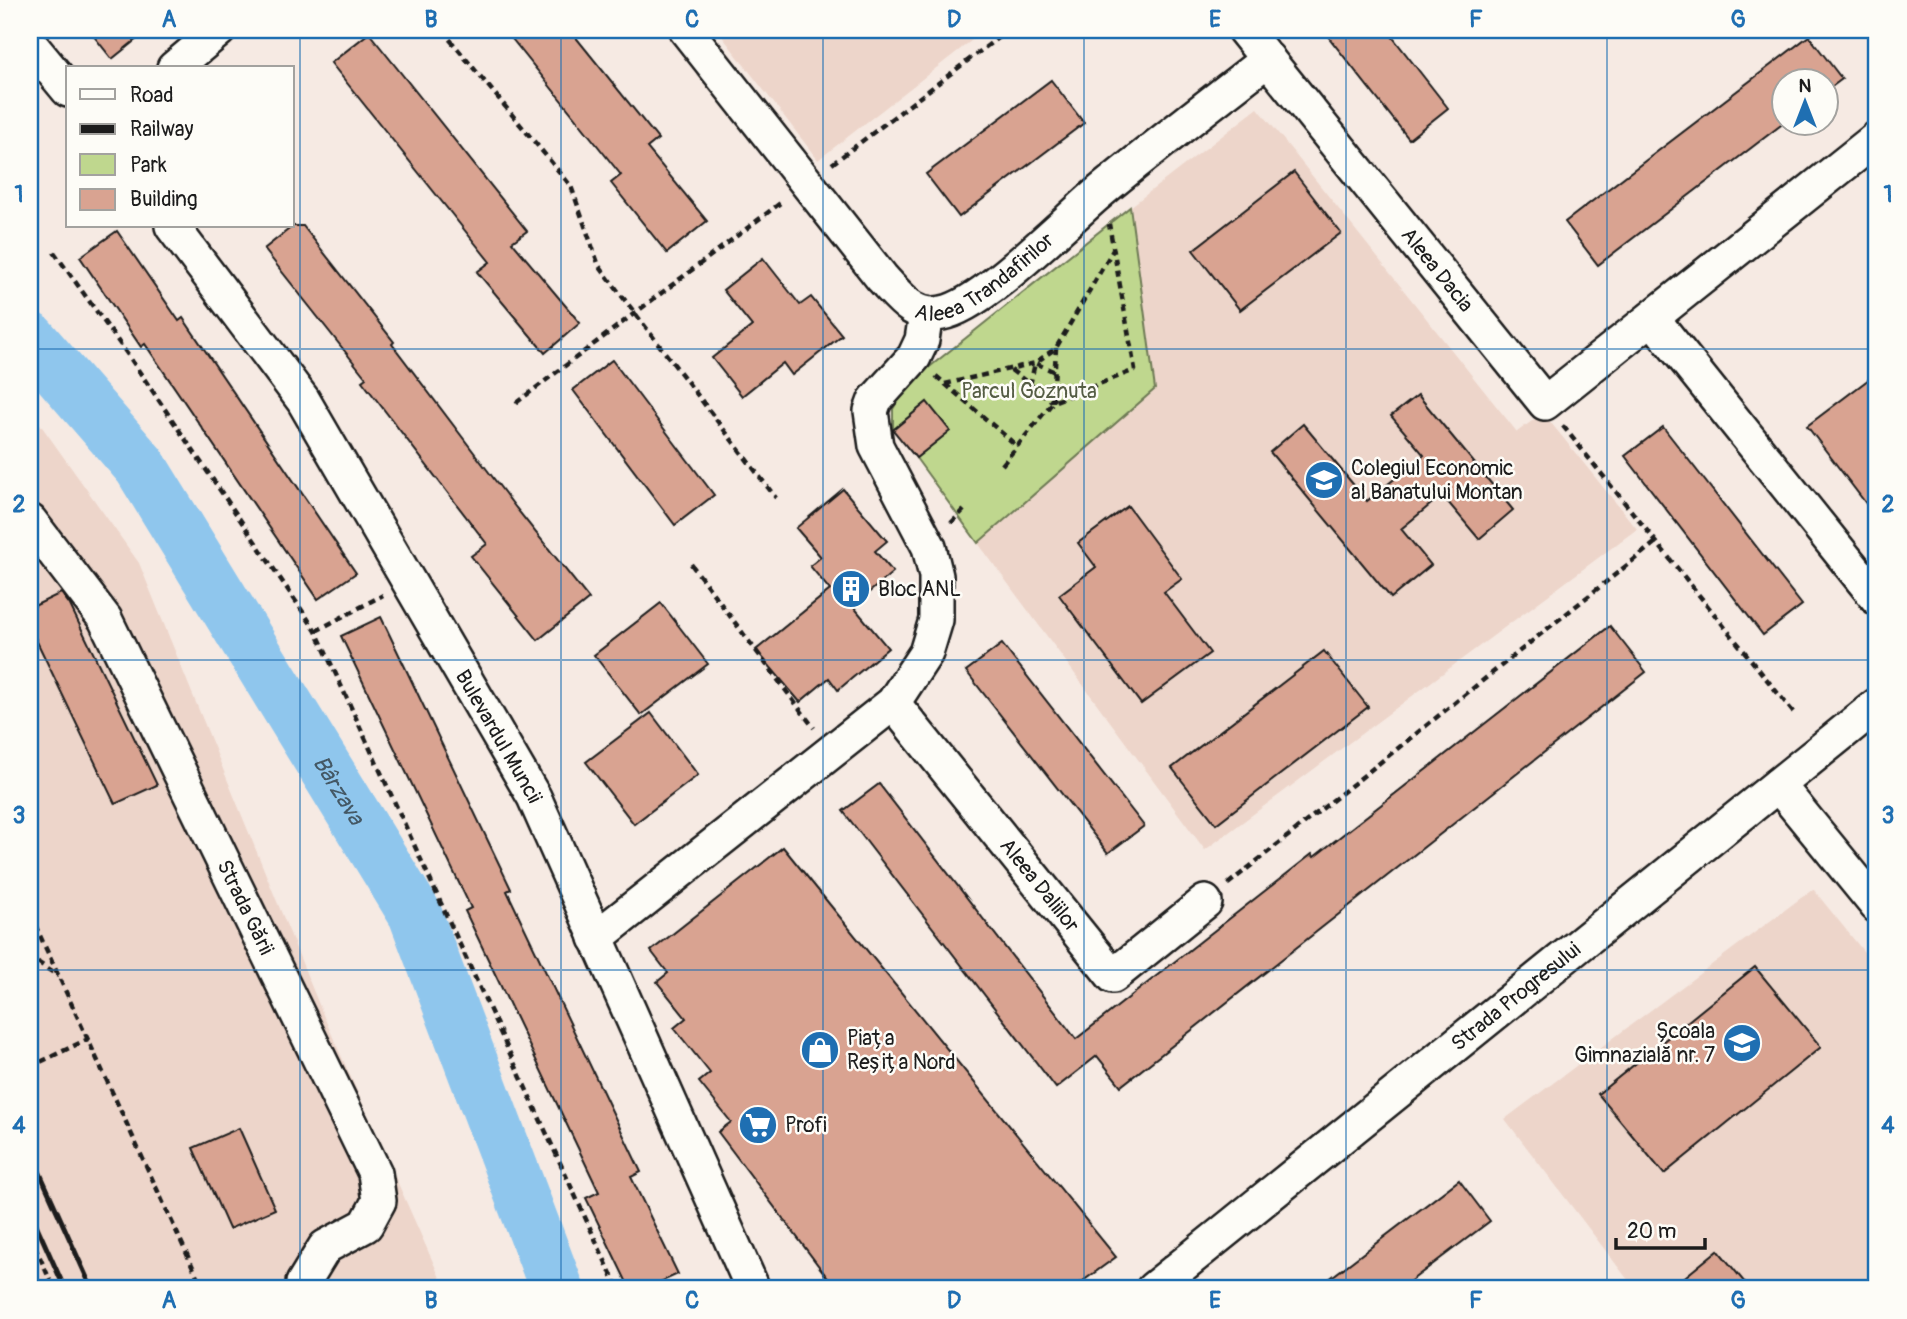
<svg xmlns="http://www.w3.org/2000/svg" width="1907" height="1319" font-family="Pangolin,sans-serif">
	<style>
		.built { fill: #edd5ca }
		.green { fill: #bfd78e; stroke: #6e7a55; stroke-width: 2 }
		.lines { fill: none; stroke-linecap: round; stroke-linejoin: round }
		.river { stroke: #8fc6ed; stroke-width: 54 }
		.building { fill: #d9a391; stroke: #1c1c1c; stroke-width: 2 }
		.minor-casing { stroke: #1c1c1c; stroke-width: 38 }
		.path { stroke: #1c1c1c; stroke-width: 4.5; stroke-dasharray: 7 5; stroke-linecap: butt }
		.minor { stroke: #fdfcf7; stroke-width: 33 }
		.rail { stroke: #1c1c1c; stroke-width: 5 }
		.grid { fill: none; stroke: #1f6fb2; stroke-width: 2; stroke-opacity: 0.55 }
		.labels { text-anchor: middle; stroke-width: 5; stroke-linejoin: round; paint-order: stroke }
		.street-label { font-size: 21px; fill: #1c1c1c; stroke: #fdfcf7 }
		.park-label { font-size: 21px; fill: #555d44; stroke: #fdfcf7 }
		.poi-label { font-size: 21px; fill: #1c1c1c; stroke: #fdfcf7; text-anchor: start }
		.water-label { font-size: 23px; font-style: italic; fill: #445865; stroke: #fdfcf7 }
		.neatline { fill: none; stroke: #1f6fb2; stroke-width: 2.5 }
		.grid-label { font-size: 23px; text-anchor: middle; font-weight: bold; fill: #1f6fb2 }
	</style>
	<rect width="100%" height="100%" fill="#f6eae3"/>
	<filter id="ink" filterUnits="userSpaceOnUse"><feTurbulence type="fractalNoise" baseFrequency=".0143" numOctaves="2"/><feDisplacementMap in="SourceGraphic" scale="14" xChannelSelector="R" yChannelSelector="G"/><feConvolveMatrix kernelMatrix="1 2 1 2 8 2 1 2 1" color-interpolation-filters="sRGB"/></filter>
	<g filter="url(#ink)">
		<g class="built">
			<path d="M 717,30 L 985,30 L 818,160 Z"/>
			<path d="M 1258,108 L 1517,432 L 1543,413 L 1637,529 L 1205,850 L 978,543 L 1155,389 L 1130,207 Z"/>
			<path d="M 30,410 L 139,563 L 324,1017 L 445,1289 L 30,1289 Z"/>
			<path d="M 1813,889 L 1877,968 L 1877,1289 L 1635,1289 L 1505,1119 Z"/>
		</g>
		<path class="green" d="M 1130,207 L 1155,389 L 978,543 L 916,458 L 950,430 L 927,402 L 893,430 L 893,409 L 907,385 Z"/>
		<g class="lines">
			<path class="river" id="s1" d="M 30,339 L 140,466 L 415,914 L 557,1289"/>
		</g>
		<g class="building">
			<path d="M 89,30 L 148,30 L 112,59 Z"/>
			<path d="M 505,30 L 570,30 L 658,139 L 647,148 L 707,221 L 667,253 L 611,183 L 621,175 Z"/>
			<path d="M 1323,30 L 1387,30 L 1448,108 L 1409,139 Z"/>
			<path d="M 369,33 L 527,231 L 512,242 L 580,323 L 545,353 L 477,272 L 490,262 L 331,63 Z"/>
			<path d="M 1809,36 L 1842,79 L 1826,91 L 1826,80 L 1784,80 L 1785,122 L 1598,265 L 1565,222 Z"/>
			<path d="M 1051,80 L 1084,123 L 959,217 L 926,174 Z"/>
			<path d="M 1294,172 L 1341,233 L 1240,310 L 1193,250 Z"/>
			<path d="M 293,226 L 303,226 L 394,342 L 392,344 L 516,508 L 589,599 L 538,640 L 471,556 L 487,544 L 362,381 L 366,378 L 264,249 Z"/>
			<path d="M 117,231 L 179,321 L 183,318 L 356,573 L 318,599 L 145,344 L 141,347 L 80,257 Z"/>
			<path d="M 763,258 L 800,305 L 811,297 L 842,335 L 792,375 L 783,363 L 742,396 L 712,358 L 752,326 L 723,290 Z"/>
			<path d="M 612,360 L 714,495 L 675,525 L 573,390 Z"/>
			<path d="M 1877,373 L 1877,518 L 1807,426 Z"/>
			<path d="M 1418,395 L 1513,510 L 1479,539 L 1442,495 L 1401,529 L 1431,565 L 1391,598 L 1270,452 L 1303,424 L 1367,501 L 1424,455 L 1391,416 Z"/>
			<path d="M 927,402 L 950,431 L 916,458 L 893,430 Z"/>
			<path d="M 1663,427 L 1802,605 L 1763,635 L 1625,456 Z"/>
			<path d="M 843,489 L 887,541 L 875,551 L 893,572 L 853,606 L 888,648 L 838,690 L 829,678 L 800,702 L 756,650 L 830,590 L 810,566 L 821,557 L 796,528 Z"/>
			<path d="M 1128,506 L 1182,579 L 1164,592 L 1210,653 L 1141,704 L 1059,595 L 1096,567 L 1078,543 Z"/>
			<path d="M 61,593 L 70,605 L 157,785 L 115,804 L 30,627 L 30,608 Z"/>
			<path d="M 661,603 L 708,664 L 641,715 L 594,655 Z"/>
			<path d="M 381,617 L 511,889 L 507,891 L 641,1172 L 631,1177 L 678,1274 L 645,1289 L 630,1289 L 586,1198 L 599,1192 L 465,911 L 471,908 L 341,636 Z"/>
			<path d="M 1610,626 L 1646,672 L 1121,1086 L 1097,1056 L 1056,1088 L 843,811 L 879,784 L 1076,1039 L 1312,854 L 1314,857 Z"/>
			<path d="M 1002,644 L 1144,826 L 1108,853 L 966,671 Z"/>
			<path d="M 1324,651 L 1368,707 L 1216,824 L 1172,768 Z"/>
			<path d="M 651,713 L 698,775 L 634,824 L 586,762 Z"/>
			<path d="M 783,847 L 1116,1257 L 1072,1289 L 836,1289 L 718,1132 L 731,1122 L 699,1082 L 710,1073 L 674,1028 L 686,1018 L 657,982 L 668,973 L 651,951 Z"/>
			<path d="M 1755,967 L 1821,1047 L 1664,1174 L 1598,1094 Z"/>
			<path d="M 239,1128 L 275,1209 L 229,1229 L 193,1148 Z"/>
			<path d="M 1459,1180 L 1490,1221 L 1400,1289 L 1316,1289 Z"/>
			<path d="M 1718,1250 L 1750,1289 L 1670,1289 Z"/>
		</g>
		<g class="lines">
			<g class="minor-casing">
				<g id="minor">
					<path id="s2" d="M 686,30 L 882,278 C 899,296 914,319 942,313 C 983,306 1066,220 1101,191 C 1155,146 1212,103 1268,59"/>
					<path id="s3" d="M 1244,30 L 1545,403 L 1877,138"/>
					<path d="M 30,44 L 68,90"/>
					<path d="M 174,68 L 219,30"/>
					<path id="s4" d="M 172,226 L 303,400 L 534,797 L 753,1289"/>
					<path d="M 1652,318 L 1877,598"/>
					<path id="s5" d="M 30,521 L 105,619 L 375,1173 L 379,1201 L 366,1225 L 325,1247 L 303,1283 L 303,1289"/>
					<path id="s6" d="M 893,703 L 1113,976 L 1205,902"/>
					<path d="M 1778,785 L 1877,906"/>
					<path d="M 596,938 L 893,703 L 926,653 L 936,620 L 936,576 L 929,547 L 876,446 L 871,411 L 875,400 L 914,357 L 922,340 L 926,314"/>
					<path id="s7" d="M 1153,1289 L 1877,705"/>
				</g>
			</g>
			<g class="path">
				<path d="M 442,30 L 571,186 L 599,266 L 776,498"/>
				<path d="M 832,164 L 1008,30"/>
				<path d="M 54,252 L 130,358 L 316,631 L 618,1289"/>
				<path d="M 1011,370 L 1052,401"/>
				<path d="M 936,376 L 1017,446"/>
				<path d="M 945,384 L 1035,363 L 1056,348 L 1113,250"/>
				<path d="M 1030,385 L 1035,363 L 1055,372"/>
				<path d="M 1053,402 L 1056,348"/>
				<path d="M 516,403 L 783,201"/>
				<path d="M 1563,426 L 1793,712"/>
				<path d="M 1002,465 L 1053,402 L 1135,370 L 1109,224"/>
				<path d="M 951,523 L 964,510"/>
				<path d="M 691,564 L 814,728"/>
				<path d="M 316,631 L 383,595"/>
				<path d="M 1228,884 L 1656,542"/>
				<path d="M 30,914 L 203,1289"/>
				<path d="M 30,952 L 39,963 L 58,976"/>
				<path d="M 30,1067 L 88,1039"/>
				<path d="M 30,1235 L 54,1289"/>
			</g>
			<use href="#minor" class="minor"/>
			<g class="rail">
				<path d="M 30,1151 L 92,1289"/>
				<path d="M 30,1211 L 65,1289"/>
			</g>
		</g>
	</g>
	<path class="grid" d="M 300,30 L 300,1289M 561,30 L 561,1289M 823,30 L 823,1289M 1084,30 L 1084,1289M 1346,30 L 1346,1289M 1607,30 L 1607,1289M 30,349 L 1877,349M 30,660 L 1877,660M 30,970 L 1877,970"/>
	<defs>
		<g id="school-disc" transform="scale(2.0125)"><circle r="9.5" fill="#1f6fb2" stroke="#fdfcf7"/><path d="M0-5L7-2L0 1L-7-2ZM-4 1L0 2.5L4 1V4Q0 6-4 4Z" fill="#fff"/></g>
		<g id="building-disc" transform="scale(2.0125)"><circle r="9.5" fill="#1f6fb2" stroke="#fdfcf7"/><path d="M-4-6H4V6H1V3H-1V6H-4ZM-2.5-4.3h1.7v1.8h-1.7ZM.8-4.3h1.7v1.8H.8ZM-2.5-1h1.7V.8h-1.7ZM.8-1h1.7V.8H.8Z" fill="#fff"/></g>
		<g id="shop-disc" transform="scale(2.0125)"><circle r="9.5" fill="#1f6fb2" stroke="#fdfcf7"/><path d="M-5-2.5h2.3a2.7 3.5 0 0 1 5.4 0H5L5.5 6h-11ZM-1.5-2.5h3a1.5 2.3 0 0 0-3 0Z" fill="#fff"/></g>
		<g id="supermarket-disc" transform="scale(2.0125)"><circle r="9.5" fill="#1f6fb2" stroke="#fdfcf7"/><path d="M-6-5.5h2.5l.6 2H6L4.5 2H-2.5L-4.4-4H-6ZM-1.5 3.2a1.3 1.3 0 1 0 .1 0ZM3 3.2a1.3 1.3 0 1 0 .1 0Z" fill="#fff"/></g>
	</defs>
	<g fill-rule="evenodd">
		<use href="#school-disc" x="1324" y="480"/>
		<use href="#building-disc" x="851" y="589"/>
		<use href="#school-disc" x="1742" y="1043"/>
		<use href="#shop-disc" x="820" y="1050"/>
		<use href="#supermarket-disc" x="758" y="1125"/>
	</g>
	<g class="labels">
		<g class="street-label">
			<text dy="7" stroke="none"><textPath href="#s2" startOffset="443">Aleea Trandafirilor</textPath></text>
			<text dy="7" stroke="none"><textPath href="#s3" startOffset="308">Aleea Dacia</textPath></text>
			<text dy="7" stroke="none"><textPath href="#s4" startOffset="607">Bulevardul Muncii</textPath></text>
			<text dy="7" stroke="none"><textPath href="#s6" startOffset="234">Aleea Daliilor</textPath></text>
			<text dy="7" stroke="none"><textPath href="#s5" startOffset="444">Strada Gării</textPath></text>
			<text dy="7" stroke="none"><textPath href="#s7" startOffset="466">Strada Progresului</textPath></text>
		</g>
		<g class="park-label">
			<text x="1029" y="398">Parcul Goznuta</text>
		</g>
		<g class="poi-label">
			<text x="1351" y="475">Colegiul Economic<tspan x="1351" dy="24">al Banatului Montan</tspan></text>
			<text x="878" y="596">Bloc ANL</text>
			<text x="1715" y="1038" text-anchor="end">Școala<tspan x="1715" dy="24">Gimnazială nr. 7</tspan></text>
			<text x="847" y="1045">Piața<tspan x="847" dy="24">Reșița Nord</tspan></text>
			<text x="785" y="1132">Profi</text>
		</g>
		<g class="water-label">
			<text dy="8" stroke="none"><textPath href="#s1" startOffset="548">Bârzava</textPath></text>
		</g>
	</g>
	<rect width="1907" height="1319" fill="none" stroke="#fdfcf7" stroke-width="77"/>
	<rect x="66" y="66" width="228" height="161" fill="#fdfcf7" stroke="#a3a29f" stroke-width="2"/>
	<rect x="80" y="89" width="35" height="10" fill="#fdfcf7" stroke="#a3a29f" stroke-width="2"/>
	<text x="130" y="102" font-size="21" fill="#1c1c1c">Road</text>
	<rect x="80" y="124" width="35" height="10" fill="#1c1c1c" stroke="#a3a29f" stroke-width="2"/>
	<text x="130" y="136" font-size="21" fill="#1c1c1c">Railway</text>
	<rect x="80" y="154" width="35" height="21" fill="#bfd78e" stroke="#a3a29f" stroke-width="2"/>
	<text x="130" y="172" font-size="21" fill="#1c1c1c">Park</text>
	<rect x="80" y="189" width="35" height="21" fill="#d9a391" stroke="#a3a29f" stroke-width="2"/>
	<text x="130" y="206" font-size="21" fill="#1c1c1c">Building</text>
	<g transform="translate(1805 102)"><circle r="33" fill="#fdfcf7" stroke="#a3a29f" stroke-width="2"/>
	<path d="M0-5L12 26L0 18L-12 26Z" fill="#1f6fb2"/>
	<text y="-10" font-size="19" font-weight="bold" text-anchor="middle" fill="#1c1c1c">N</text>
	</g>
	<path d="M1616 1238v10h89v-10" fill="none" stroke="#1c1c1c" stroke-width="3.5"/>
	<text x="1627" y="1238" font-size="21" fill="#1c1c1c" stroke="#fdfcf7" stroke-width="5" paint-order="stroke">20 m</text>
	<rect x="38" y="38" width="1830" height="1242" class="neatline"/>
	<g class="grid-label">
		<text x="169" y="27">A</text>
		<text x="431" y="27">B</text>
		<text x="692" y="27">C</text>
		<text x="954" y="27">D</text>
		<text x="1215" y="27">E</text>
		<text x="1476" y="27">F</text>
		<text x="1738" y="27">G</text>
		<text x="19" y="202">1</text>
		<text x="1888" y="202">1</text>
		<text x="19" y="512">2</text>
		<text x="1888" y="512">2</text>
		<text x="19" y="823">3</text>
		<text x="1888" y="823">3</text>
		<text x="19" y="1133">4</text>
		<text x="1888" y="1133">4</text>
		<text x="169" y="1308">A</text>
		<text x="431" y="1308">B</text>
		<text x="692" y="1308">C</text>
		<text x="954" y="1308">D</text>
		<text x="1215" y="1308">E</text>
		<text x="1476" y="1308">F</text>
		<text x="1738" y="1308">G</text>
	</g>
</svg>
